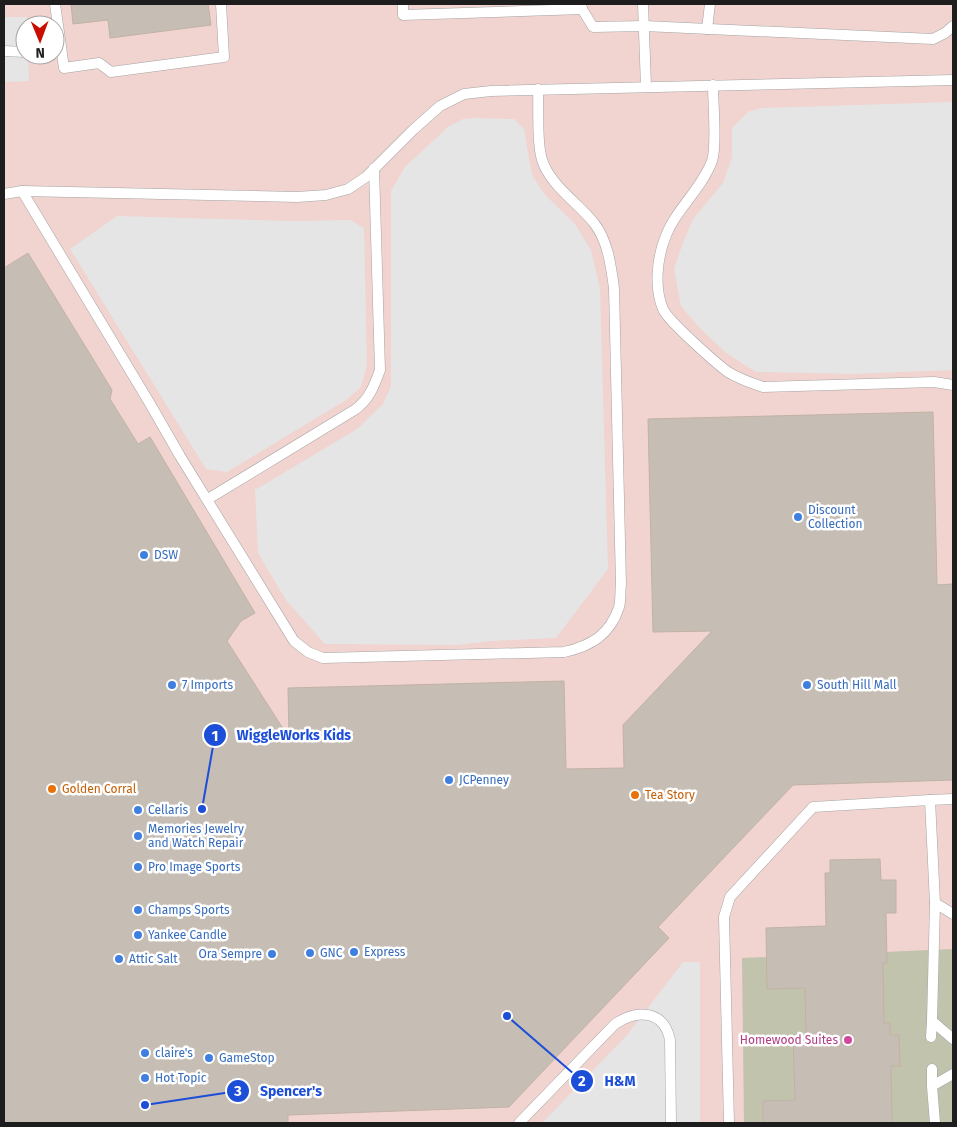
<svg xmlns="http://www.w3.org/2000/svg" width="957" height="1127" font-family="'Fira Sans',sans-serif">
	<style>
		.commercial { fill: #f1d3cf; fill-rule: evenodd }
		.construction { fill: #c2c3ad }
		.parking { fill: #e5e5e5 }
		.building { fill: #c6beb5; stroke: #c1b2a3 }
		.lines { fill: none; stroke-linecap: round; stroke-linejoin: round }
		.service-casing { stroke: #a4a4a4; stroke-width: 11 }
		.service { stroke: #fff; stroke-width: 10 }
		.shop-dot { fill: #3f7fe0; stroke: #fff; stroke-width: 2 }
		.food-dot { fill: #e8710a; stroke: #fff; stroke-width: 2 }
		.hotel-dot { fill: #d1479c; stroke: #fff; stroke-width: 2 }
		.labels { text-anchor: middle; stroke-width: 5; stroke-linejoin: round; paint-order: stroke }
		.shop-label { font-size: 12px; fill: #366cbe; stroke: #fff; text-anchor: start }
		.food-label { font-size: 12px; fill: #c56008; stroke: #fff; text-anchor: start }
		.hotel-label { font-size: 12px; fill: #b23c85; stroke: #fff; text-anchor: end }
		.leader { fill: none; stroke: #1d4ed8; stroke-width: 2 }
		.callout-dot { fill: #1d4ed8; stroke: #fff; stroke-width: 2 }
		.mark-label { font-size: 15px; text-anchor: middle; font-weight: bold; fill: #fff }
		.callout-label { font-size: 14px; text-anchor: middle; font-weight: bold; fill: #1d4ed8; stroke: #fff; stroke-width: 5; stroke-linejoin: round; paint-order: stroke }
	</style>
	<rect width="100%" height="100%" fill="#efebe2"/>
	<path class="commercial" d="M 4,4 L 953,4 L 953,1123 L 4,1123 ZM 25,25 L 55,25 L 55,55 L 25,55 Z"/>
	<path class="construction" d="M 953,949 L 953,1123 L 744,1123 L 742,958 Z"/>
	<g class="parking">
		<path d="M 4,17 L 27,17 L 27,25 L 25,25 L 25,55 L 28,55 L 29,81 L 4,82 Z"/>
		<path d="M 953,102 L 953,370 L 853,374 L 756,372 L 726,353 L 698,326 L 681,306 L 674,269 L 682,245 L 693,219 L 723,183 L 732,157 L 732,128 L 748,112 L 760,108 Z"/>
		<path d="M 477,118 L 514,119 L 524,129 L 532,175 L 545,195 L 575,224 L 591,250 L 600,289 L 608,569 L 556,638 L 491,641 L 457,645 L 325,644 L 286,600 L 258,553 L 255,490 L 357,429 L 383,404 L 391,386 L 391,191 L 405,167 L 449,126 L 463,119 Z"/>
		<path d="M 117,216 L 293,221 L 350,220 L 364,228 L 367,365 L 361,387 L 346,400 L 227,472 L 206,469 L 70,249 Z"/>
		<path d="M 683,962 L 700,962 L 700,1123 L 542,1123 L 627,1035 Z"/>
	</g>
	<g class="building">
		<path d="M 71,4 L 208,4 L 211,25 L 110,38 L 108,20 L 73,24 Z"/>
		<path d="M 28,253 L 112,390 L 110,399 L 138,444 L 150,437 L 255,613 L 241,621 L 227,641 L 289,738 L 288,688 L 564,681 L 566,769 L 624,768 L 623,725 L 712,631 L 653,632 L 648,419 L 933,412 L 937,585 L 953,584 L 953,780 L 793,785 L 658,927 L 669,938 L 509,1107 L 288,1115 L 288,1123 L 4,1123 L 4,268 Z"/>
		<path d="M 880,859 L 881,880 L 896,880 L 896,913 L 886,913 L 887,963 L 883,963 L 884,1023 L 890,1023 L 890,1035 L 899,1035 L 900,1066 L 891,1066 L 892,1123 L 763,1123 L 763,1101 L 795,1100 L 793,1036 L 806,1036 L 805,988 L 767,989 L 766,928 L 826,926 L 825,873 L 830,873 L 830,860 Z"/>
	</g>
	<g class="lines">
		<g class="service-casing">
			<g id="service">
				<path d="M 55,4 L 64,68 L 99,63 L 111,72 L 224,57 L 221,4"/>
				<path d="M 403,4 L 403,15 L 582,9 L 581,4"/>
				<path d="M 643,4 L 646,87"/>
				<path d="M 582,9 L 593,27 L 644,26 L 933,39 L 945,33 L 953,26"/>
				<path d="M 707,29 L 710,4"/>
				<path d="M 4,51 L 25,52"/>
				<path d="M 713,85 C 713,103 717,146 712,161 C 701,190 675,210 665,238 C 657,259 654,288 663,309 C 667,320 717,364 728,372 C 739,379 751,383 763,387 L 934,382 L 953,385"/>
				<path d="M 22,191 L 149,402 L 180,456 L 294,641 L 308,652 L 323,658 L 564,652 C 591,646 610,635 619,607 C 621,601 620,591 621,584 L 614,288 C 611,266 608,241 594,223 C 579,204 554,188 544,165 C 536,149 539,109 538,89"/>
				<path d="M 4,194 L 22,191 L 297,197 L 326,195 L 348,189 L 366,177 L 413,130 L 440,106 L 464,94 L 491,91 L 953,80"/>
				<path d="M 208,499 L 356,409 C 370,398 374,386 380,370 L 374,168"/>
				<path d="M 930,800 L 953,799"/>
				<path d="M 935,903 L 953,914"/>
				<path d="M 931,1037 L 932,1021"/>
				<path d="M 932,1069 L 932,1086"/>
				<path d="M 519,1123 L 615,1024 C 637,1009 664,1010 670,1040 L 671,1123"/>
				<path d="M 729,1123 L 724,917 L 730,897 L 813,807 L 930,800 L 935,903 L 932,1021 L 953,1039"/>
				<path d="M 935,1123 L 932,1086 L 953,1074"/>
			</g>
		</g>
		<use href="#service" class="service"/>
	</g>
	<g class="shop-dot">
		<circle cx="798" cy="517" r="5"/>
		<circle cx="144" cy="555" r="5"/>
		<circle cx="172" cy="685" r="5"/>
		<circle cx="807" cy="685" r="5"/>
		<circle cx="449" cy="780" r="5"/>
		<circle cx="138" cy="810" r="5"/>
		<circle cx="138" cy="836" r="5"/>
		<circle cx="138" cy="867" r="5"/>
		<circle cx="138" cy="910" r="5"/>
		<circle cx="138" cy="935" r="5"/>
		<circle cx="354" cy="952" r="5"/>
		<circle cx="310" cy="953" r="5"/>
		<circle cx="272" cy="954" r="5"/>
		<circle cx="119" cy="959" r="5"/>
		<circle cx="145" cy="1053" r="5"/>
		<circle cx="209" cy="1058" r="5"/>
		<circle cx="145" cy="1078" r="5"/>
	</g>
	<g class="food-dot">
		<circle cx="52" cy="789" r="5"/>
		<circle cx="635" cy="795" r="5"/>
	</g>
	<circle class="hotel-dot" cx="848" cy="1040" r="5"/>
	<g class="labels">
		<g class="shop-label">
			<text x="808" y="514">Discount<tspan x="808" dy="14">Collection</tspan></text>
			<text x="154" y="559">DSW</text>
			<text x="182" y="689">7 Imports</text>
			<text x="817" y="689">South Hill Mall</text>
			<text x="459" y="784">JCPenney</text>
			<text x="148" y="814">Cellaris</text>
			<text x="148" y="833">Memories Jewelry<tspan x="148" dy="14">and Watch Repair</tspan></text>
			<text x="148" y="871">Pro Image Sports</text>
			<text x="148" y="914">Champs Sports</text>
			<text x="148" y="939">Yankee Candle</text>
			<text x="364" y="956">Express</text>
			<text x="320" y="957">GNC</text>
			<text x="262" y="958" text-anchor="end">Ora Sempre</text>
			<text x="129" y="963">Attic Salt</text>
			<text x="155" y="1057">claire's</text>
			<text x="219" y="1062">GameStop</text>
			<text x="155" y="1082">Hot Topic</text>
		</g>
		<g class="food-label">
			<text x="62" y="793">Golden Corral</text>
			<text x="645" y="799">Tea Story</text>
		</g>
		<g class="hotel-label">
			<text x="838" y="1044">Homewood Suites</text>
		</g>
	</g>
	<path class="leader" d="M202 809L215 735M507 1016L582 1081M145 1105L238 1091"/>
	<g class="callout-dot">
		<circle cx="202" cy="809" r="5"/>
		<circle cx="507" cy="1016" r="5"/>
		<circle cx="145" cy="1105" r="5"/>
		<circle cx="215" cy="735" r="12"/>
		<circle cx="582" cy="1081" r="12"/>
		<circle cx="238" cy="1091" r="12"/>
	</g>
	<g class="mark-label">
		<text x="215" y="741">1</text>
		<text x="582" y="1086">2</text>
		<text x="238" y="1096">3</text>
	</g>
	<g class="callout-label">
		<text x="294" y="740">WiggleWorks Kids</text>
		<text x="620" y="1086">H&amp;M</text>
		<text x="291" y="1096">Spencer's</text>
	</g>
	<rect width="957" height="1127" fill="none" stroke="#1d1d1d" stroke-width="10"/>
	<g transform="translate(40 40) rotate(179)"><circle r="24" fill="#ffffff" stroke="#a5a5a5"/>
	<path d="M0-4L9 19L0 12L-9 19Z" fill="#c90d00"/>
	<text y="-8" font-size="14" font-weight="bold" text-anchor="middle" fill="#1d1d1d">N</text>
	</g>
</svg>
